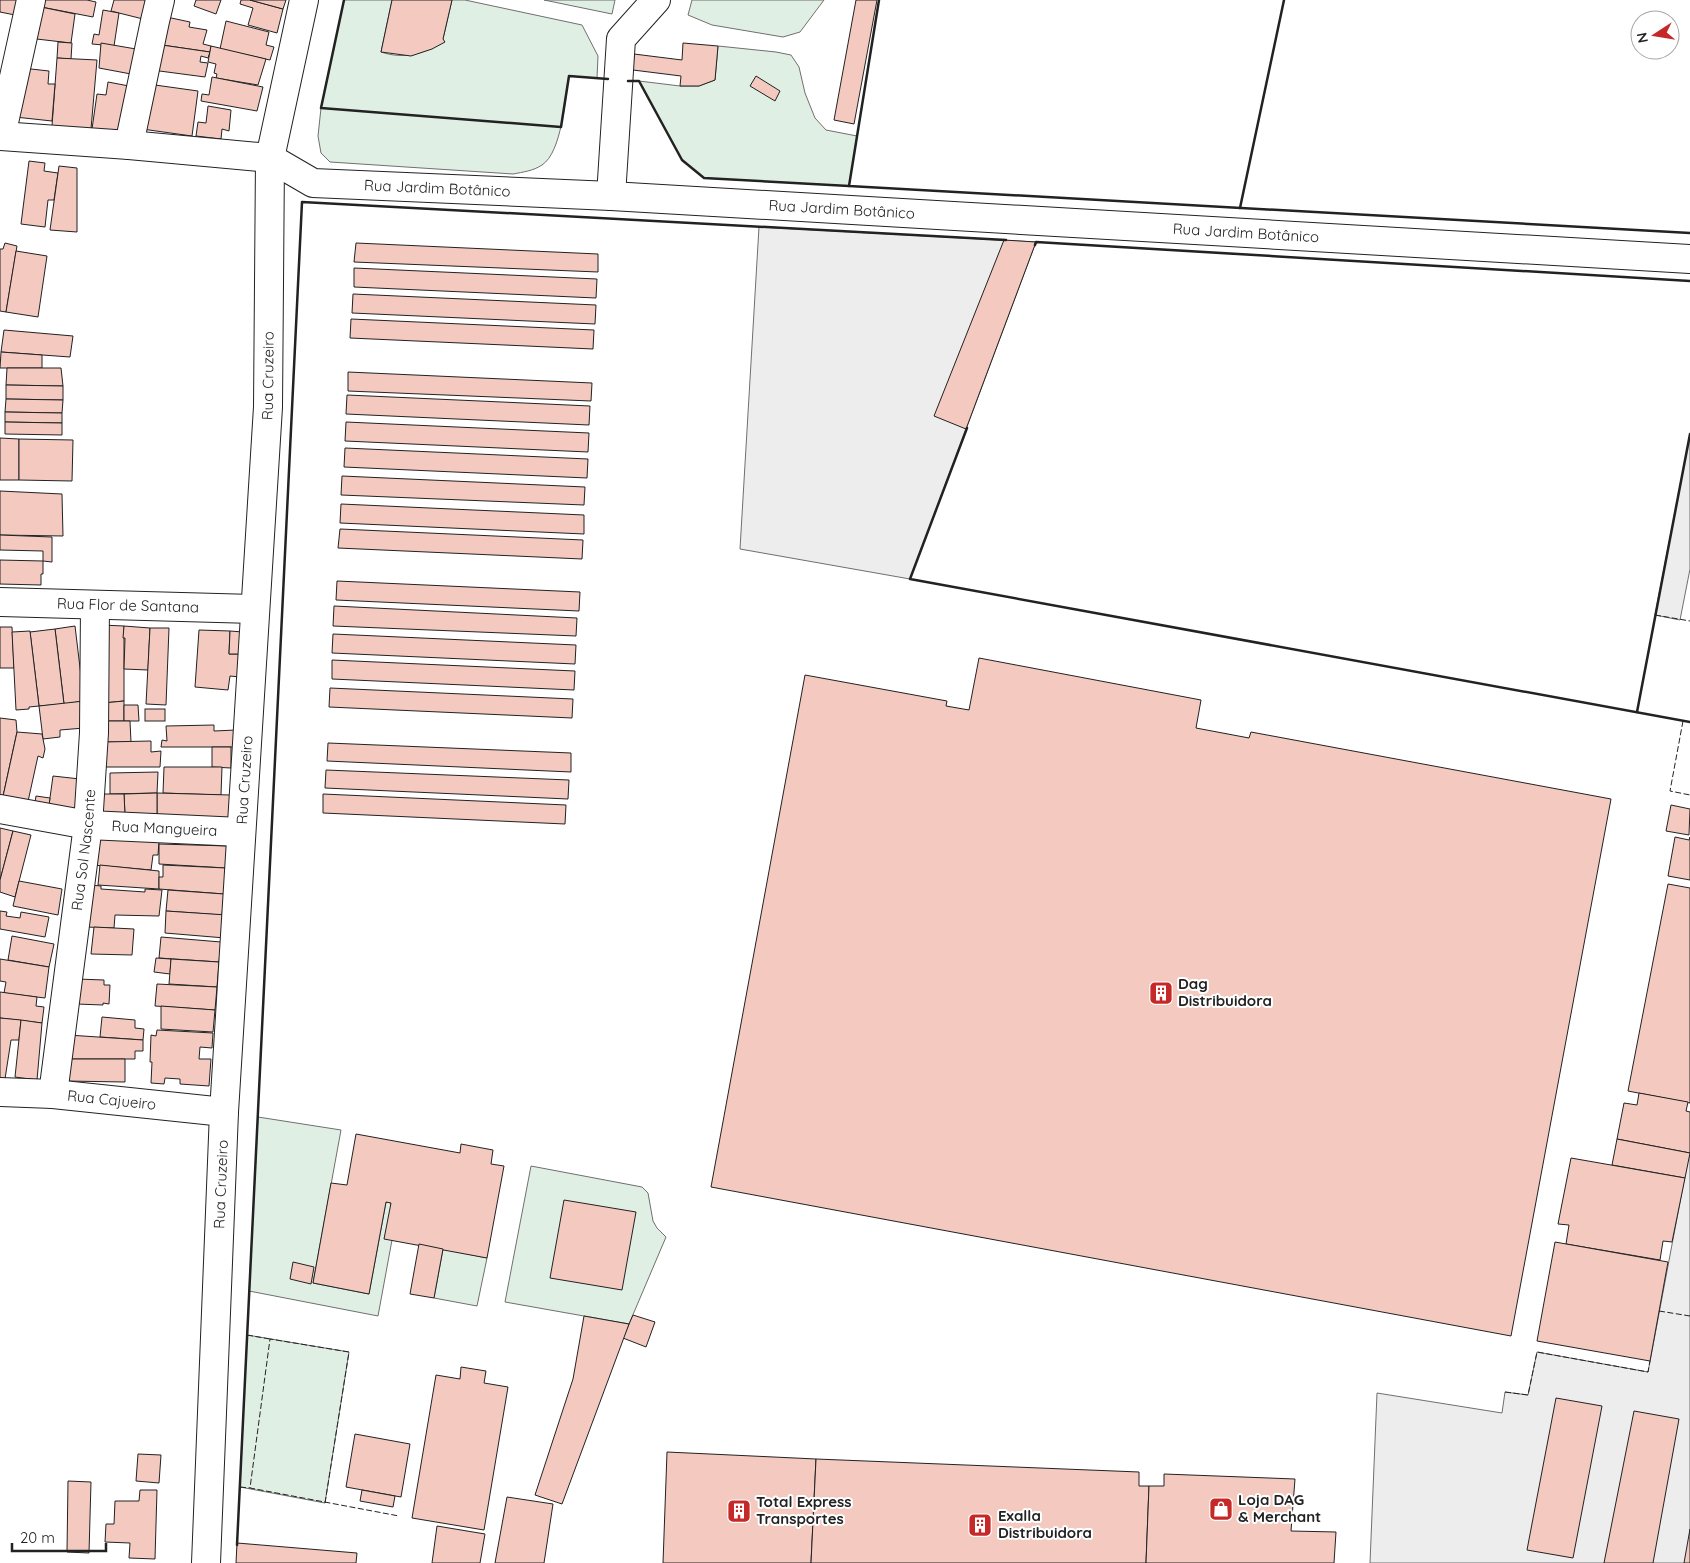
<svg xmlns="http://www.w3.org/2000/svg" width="1690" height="1563" font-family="Quicksand,sans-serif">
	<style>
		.green { fill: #e0efe3; stroke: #6f6f6f }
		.parking { fill: #ededed; stroke: #6f6f6f }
		.building { fill: #f3c9c0; stroke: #222 }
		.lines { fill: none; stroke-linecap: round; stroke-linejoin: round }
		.minor-casing { stroke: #222; stroke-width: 30 }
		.minor { stroke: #fff; stroke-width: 28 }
		.fence { stroke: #222; stroke-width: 1; stroke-dasharray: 6 2.5; stroke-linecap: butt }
		.wall { stroke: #222; stroke-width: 2.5 }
		.labels { text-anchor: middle; stroke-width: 4; stroke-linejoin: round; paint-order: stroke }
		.street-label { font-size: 15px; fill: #222; stroke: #fff }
		.poi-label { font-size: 15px; font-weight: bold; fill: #222; stroke: #fff; text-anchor: start }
	</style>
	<rect width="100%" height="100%" fill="#fff"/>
	<g class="green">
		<path d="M 344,0 L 392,0 L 381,52 C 404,60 425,53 444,42 L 443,39 L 452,0 L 465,0 L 582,25 L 598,56 L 597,78 L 569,76 C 565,98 562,152 542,165 C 533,171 523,172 513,174 L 330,162 L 321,153 L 318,136 L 321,108 Z"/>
		<path d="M 544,0 L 615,0 L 612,14 Z"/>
		<path d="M 692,0 L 824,0 L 800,32 L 783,37 L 712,25 L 688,15 Z"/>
		<path d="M 718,46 L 776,52 L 791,55 L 799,67 L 805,93 L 815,118 L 826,130 L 857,136 L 849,186 L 704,178 L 682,160 L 639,81 L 680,86 L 699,86 L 715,80 Z"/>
		<path d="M 258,1117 L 341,1130 L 313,1283 L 369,1294 L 386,1202 L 391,1203 L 392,1240 L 378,1316 L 249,1291 Z"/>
		<path d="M 531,1166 L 642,1187 L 648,1193 L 653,1221 L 657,1228 L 666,1237 L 629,1324 L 505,1302 Z"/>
		<path d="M 443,1249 L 487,1258 L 477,1306 L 434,1298 Z"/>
		<path d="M 247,1335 L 349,1352 L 325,1503 L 240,1487 Z"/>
	</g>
	<g class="parking">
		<path d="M 759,227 L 1036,242 L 910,579 L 740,549 Z"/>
		<path d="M 1690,434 L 1690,569 L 1680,620 L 1655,615 Z"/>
		<path d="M 1690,1149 L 1690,1563 L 1370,1563 L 1377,1393 L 1502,1413 L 1505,1392 L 1528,1395 L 1537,1352 L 1648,1372 Z"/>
	</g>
	<g class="building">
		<path d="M 0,0 L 19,0 L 15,15 L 0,12 Z"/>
		<path d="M 38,0 L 87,0 L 96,2 L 93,17 L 36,6 Z"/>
		<path d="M 114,0 L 147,0 L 143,19 L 111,11 Z"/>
		<path d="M 196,0 L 221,0 L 216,14 L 194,6 Z"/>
		<path d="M 241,0 L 250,0 L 283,9 L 277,33 L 248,25 L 253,8 L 240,4 Z"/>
		<path d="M 250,0 L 286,0 L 283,9 Z"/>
		<path d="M 392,0 L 452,0 L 443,39 L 445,42 L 432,49 L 411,56 L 381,52 Z"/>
		<path d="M 856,0 L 877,0 L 854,124 L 834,120 Z"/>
		<path d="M 36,6 L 75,14 L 71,43 L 28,38 Z"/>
		<path d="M 103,10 L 119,13 L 114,46 L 92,44 L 94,34 L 99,35 Z"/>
		<path d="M 162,16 L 190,22 L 189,27 L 207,30 L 203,44 L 211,46 L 210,52 L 155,44 Z"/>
		<path d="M 226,21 L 269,32 L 266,45 L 274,47 L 270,60 L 220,49 Z"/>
		<path d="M 58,42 L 72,43 L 71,59 L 57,58 Z"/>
		<path d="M 101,43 L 136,49 L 131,74 L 99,68 Z"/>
		<path d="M 683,43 L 718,46 L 715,80 L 699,86 L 680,86 L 681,76 L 633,70 L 634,54 L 682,60 Z"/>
		<path d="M 155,44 L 210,52 L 208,58 L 201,56 L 200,62 L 208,63 L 205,77 L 152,70 Z"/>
		<path d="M 211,46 L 266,59 L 258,85 L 216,78 L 217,74 L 214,73 L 216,64 L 208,62 Z"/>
		<path d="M 57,58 L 97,60 L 91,129 L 52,126 Z"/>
		<path d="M 22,68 L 49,71 L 48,84 L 55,84 L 52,121 L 15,117 Z"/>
		<path d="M 756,76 L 780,91 L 775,101 L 750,86 Z"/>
		<path d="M 212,77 L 263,87 L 257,111 L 201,101 L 202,94 L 209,95 Z"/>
		<path d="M 108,82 L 129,86 L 120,132 L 92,129 L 97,94 L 106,95 Z"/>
		<path d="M 155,85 L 198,91 L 192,136 L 142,129 Z"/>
		<path d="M 208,106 L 231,110 L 229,131 L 222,129 L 221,139 L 196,136 L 198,122 L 206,123 Z"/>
		<path d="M 29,161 L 45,163 L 44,171 L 58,173 L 54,200 L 48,200 L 45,227 L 21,224 Z"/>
		<path d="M 59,166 L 77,168 L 77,232 L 50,230 Z"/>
		<path d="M 1004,240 L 1036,242 L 966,429 L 934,416 Z"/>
		<path d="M 5,243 L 17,246 L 6,312 L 0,311 L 0,249 L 3,249 Z"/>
		<path d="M 356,243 L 598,254 L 598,272 L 354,262 Z"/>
		<path d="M 16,251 L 47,256 L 38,317 L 6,312 Z"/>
		<path d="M 354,268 L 597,279 L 596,298 L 354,287 Z"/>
		<path d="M 353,294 L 596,305 L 595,324 L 352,313 Z"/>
		<path d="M 351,319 L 594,330 L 593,349 L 350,338 Z"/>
		<path d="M 4,330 L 73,336 L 70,357 L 1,352 Z"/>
		<path d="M 1,352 L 42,355 L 42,368 L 0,368 Z"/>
		<path d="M 7,368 L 61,368 L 63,386 L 6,385 Z"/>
		<path d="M 348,372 L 592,383 L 591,401 L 348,391 Z"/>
		<path d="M 6,385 L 63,386 L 63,400 L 6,399 Z"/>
		<path d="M 347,395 L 590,406 L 589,425 L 346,414 Z"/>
		<path d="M 6,399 L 63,400 L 62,413 L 5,412 Z"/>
		<path d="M 5,412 L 62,413 L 62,423 L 5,422 Z"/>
		<path d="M 5,422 L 62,423 L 62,435 L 5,434 Z"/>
		<path d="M 346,422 L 589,433 L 588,452 L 345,441 Z"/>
		<path d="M 0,438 L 19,439 L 19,480 L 0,480 Z"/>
		<path d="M 19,439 L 73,440 L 72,481 L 19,480 Z"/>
		<path d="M 345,448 L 588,459 L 587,478 L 344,467 Z"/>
		<path d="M 342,476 L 585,487 L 584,505 L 341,495 Z"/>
		<path d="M 0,491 L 62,494 L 63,536 L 0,535 Z"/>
		<path d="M 341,504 L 584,515 L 584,534 L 340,523 Z"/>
		<path d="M 340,529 L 583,540 L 582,559 L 338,548 Z"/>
		<path d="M 0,535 L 52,537 L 52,562 L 43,561 L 43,551 L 0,550 Z"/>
		<path d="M 0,560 L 43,561 L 43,574 L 41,574 L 41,585 L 0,584 Z"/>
		<path d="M 337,581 L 580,592 L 579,611 L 336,600 Z"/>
		<path d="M 334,606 L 577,618 L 576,636 L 333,626 Z"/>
		<path d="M 101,625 L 124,626 L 124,701 L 103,703 Z"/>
		<path d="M 75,626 L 84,701 L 64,704 L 55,629 Z"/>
		<path d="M 124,626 L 150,628 L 148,670 L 124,669 L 125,638 L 123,638 Z"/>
		<path d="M 0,627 L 12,627 L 14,668 L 0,668 Z"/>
		<path d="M 150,628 L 169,628 L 166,705 L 146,704 Z"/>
		<path d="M 55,629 L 64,704 L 39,706 L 30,632 Z"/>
		<path d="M 199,630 L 230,631 L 229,654 L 241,654 L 240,677 L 230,676 L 228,690 L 195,687 Z"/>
		<path d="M 30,631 L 39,706 L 29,707 L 29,709 L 16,710 L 12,632 Z"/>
		<path d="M 230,631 L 243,632 L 241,654 L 229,654 Z"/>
		<path d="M 333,634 L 576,645 L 575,664 L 332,653 Z"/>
		<path d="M 979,658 L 1201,700 L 1196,728 L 1249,738 L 1251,732 L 1611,799 L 1511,1336 L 711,1187 L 805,675 L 947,701 L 946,706 L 969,710 Z"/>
		<path d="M 332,660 L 575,671 L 574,690 L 332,679 Z"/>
		<path d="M 330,688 L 573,699 L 572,718 L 329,707 Z"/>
		<path d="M 84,701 L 84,728 L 60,730 L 60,737 L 43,739 L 39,706 Z"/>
		<path d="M 124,701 L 124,721 L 103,721 L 103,703 Z"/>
		<path d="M 124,705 L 138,705 L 139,721 L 124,721 Z"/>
		<rect x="145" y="709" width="20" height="12"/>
		<path d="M 0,718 L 16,720 L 17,732 L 2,801 L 0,800 Z"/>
		<path d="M 103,721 L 130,721 L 131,742 L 104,742 Z"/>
		<path d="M 214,725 L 214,731 L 236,730 L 235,747 L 161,747 L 162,740 L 167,741 L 166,726 Z"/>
		<path d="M 17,732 L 42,734 L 45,749 L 43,758 L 38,756 L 27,806 L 2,801 Z"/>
		<path d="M 151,741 L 151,752 L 161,751 L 160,767 L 104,767 L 104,742 Z"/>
		<path d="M 328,743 L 571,753 L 571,772 L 327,761 Z"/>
		<path d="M 212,747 L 231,747 L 231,768 L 212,767 Z"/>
		<path d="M 164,767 L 222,767 L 221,795 L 163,793 Z"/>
		<path d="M 326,770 L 569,780 L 568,799 L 325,788 Z"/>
		<path d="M 158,772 L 157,793 L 110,794 L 110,773 Z"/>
		<path d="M 53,776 L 80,779 L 75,817 L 48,812 Z"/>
		<path d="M 157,793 L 230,795 L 230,824 L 157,820 Z"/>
		<path d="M 157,793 L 157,820 L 125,815 L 124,794 Z"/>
		<path d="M 97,794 L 124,794 L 125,815 L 96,821 Z"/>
		<path d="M 323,794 L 566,805 L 565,824 L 323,813 Z"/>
		<path d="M 36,796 L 50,798 L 48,812 L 34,809 Z"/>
		<path d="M 1671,805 L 1690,809 L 1689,835 L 1666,831 Z"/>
		<path d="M 0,828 L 13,831 L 0,880 Z"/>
		<path d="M 13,831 L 31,835 L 15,897 L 0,892 L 0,880 Z"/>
		<path d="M 1675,837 L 1689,840 L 1690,837 L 1690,880 L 1668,876 Z"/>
		<path d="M 95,838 L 159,841 L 158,855 L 153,855 L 151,870 L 93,865 Z"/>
		<path d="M 159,844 L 228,846 L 226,868 L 159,864 Z"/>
		<path d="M 100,865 L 159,871 L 159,889 L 98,885 Z"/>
		<path d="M 163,865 L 226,868 L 224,894 L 159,889 L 159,877 L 163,877 Z"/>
		<path d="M 19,881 L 62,889 L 58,915 L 13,906 Z"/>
		<path d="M 1668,884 L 1690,888 L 1690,1103 L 1628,1091 Z"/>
		<path d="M 90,885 L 101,886 L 101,889 L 145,892 L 145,889 L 162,890 L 159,916 L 115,915 L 114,928 L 86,927 Z"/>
		<path d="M 168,890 L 224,894 L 222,915 L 166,911 Z"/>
		<path d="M 0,911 L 7,912 L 6,916 L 20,918 L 21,912 L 49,917 L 45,937 L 0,929 Z"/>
		<path d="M 166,911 L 227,915 L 225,938 L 165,933 Z"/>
		<path d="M 94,927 L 134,929 L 132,955 L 91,954 Z"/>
		<path d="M 12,936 L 54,944 L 49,967 L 8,960 Z"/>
		<path d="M 161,937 L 221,942 L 219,962 L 159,958 Z"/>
		<path d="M 156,958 L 171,959 L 170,974 L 154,972 Z"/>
		<path d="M 0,959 L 49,967 L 45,998 L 4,993 L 6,982 L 0,981 Z"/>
		<path d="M 171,959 L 219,962 L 217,987 L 169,984 Z"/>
		<path d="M 77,979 L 104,980 L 104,985 L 110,985 L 109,1004 L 103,1003 L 103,1005 L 76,1004 Z"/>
		<path d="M 157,984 L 217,987 L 215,1010 L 155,1006 Z"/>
		<path d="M 0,992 L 37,997 L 36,1006 L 44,1007 L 42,1023 L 0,1018 Z"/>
		<path d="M 161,1006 L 215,1010 L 213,1032 L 161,1029 Z"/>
		<path d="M 102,1017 L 135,1020 L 135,1028 L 144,1029 L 143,1040 L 100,1037 Z"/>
		<path d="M 0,1018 L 21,1020 L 19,1040 L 11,1040 L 5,1079 L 0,1079 Z"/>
		<path d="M 21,1020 L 42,1023 L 37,1080 L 15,1077 Z"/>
		<path d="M 157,1030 L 213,1033 L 212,1048 L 200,1047 L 199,1059 L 211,1059 L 209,1086 L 180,1084 L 180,1079 L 165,1078 L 164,1084 L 151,1083 L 152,1062 L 150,1062 L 151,1035 L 156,1036 Z"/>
		<path d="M 68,1035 L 143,1040 L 143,1051 L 135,1051 L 135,1059 L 66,1059 Z"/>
		<path d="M 66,1059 L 125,1059 L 125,1082 L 65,1081 Z"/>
		<path d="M 1639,1093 L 1688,1102 L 1686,1111 L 1690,1112 L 1690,1153 L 1617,1139 L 1624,1103 L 1637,1105 Z"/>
		<path d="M 356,1134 L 460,1153 L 461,1144 L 493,1150 L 491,1164 L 504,1166 L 487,1258 L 384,1239 L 391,1203 L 386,1202 L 369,1294 L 313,1283 L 331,1183 L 347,1185 Z"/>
		<path d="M 1617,1139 L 1690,1153 L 1685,1178 L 1612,1165 Z"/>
		<path d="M 1571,1158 L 1685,1178 L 1672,1242 L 1663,1241 L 1660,1260 L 1566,1244 L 1569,1225 L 1558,1224 Z"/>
		<path d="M 564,1200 L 636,1212 L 622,1290 L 550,1278 Z"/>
		<path d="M 1555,1242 L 1668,1262 L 1650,1361 L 1537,1341 Z"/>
		<path d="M 419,1244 L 443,1249 L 434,1298 L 410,1294 Z"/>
		<path d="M 293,1262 L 314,1267 L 311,1284 L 290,1279 Z"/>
		<path d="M 633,1315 L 655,1322 L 646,1347 L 623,1338 Z"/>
		<path d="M 584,1316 L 629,1324 L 562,1504 L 535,1495 L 573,1379 Z"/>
		<path d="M 461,1367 L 486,1371 L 484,1383 L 508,1387 L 484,1530 L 412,1518 L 436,1375 L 460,1379 Z"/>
		<path d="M 1556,1398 L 1602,1406 L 1573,1558 L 1527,1550 Z"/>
		<path d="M 1634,1411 L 1679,1419 L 1653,1563 L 1604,1563 Z"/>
		<path d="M 355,1434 L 410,1444 L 401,1497 L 346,1487 Z"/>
		<path d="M 667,1452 L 816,1459 L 811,1563 L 663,1563 Z"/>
		<path d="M 138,1454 L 161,1455 L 159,1483 L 136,1481 Z"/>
		<path d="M 816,1459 L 1139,1472 L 1139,1486 L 1149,1486 L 1146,1563 L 811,1563 Z"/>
		<path d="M 1164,1474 L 1295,1479 L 1291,1531 L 1336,1532 L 1334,1563 L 1146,1563 L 1149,1486 L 1164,1486 Z"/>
		<path d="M 68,1481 L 91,1482 L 89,1553 L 67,1552 Z"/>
		<path d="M 140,1490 L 157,1490 L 155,1559 L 129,1558 L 130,1543 L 105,1542 L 106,1524 L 114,1524 L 115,1501 L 139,1501 Z"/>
		<path d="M 362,1490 L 395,1496 L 393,1507 L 360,1501 Z"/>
		<path d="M 507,1497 L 553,1504 L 544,1563 L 495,1563 Z"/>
		<path d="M 437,1526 L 485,1534 L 480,1563 L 432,1563 Z"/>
		<path d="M 1690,1529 L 1690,1563 L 1684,1563 Z"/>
		<path d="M 237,1543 L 357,1553 L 356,1563 L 236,1563 Z"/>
	</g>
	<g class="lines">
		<g class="minor-casing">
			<g id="minor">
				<path id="s1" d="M 0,136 L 129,145 L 270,158 L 313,183 L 611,196 L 1690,259"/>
				<path d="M 1,136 L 31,0"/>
				<path d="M 129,145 L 155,21 L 160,0"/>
				<path d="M 611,196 L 621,39 L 656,0"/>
				<path id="s2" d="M 0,602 L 254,609"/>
				<path id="s3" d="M 0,809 L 88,825 L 241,832"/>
				<path id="s4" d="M 0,1092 L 53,1094 L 224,1112"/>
				<path id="s5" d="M 53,1094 L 88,825 L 94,733 L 95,605"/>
				<path id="s6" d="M 206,1563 L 224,1112 L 268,407 L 270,158 L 304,0"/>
			</g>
		</g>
		<use href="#minor" class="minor"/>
		<g class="fence">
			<path d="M 1655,615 L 1690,621"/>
			<path d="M 1683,721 L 1670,791 L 1690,795"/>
			<path d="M 1659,1311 L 1690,1316"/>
			<path d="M 247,1335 L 270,1339"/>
			<path d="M 1505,1392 L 1528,1395 L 1537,1352 L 1648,1372 L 1650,1361"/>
			<path d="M 240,1487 L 250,1488"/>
			<path d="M 325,1503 L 349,1352 L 270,1339 L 250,1488 L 399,1516"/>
		</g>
		<g class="wall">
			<path d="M 344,0 L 321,108 L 561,127 L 569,76 L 608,79"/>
			<path d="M 879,0 L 849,186 L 1690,233"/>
			<path d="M 628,81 L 639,81 L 682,160 L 704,178 L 849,186"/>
			<path d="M 1240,208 L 1284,0"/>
			<path d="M 1035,245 L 1036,242 L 1690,281"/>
			<path d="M 967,428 L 910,579 L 1690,722"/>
			<path d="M 1637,712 L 1690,434"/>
			<path d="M 237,1545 L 302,202 L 1006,240"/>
		</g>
	</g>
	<defs>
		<g id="building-square" transform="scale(1.25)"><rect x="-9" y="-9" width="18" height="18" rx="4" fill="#c62828" stroke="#fff"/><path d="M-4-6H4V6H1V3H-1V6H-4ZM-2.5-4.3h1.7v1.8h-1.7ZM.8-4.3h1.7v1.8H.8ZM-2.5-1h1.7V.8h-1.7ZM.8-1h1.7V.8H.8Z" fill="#fff"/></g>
		<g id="shop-square" transform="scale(1.25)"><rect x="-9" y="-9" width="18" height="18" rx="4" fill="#c62828" stroke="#fff"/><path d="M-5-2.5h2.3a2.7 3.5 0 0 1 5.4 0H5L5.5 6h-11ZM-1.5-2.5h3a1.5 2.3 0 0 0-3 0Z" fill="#fff"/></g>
	</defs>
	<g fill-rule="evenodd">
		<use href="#building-square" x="1161" y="993"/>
		<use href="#shop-square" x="1221" y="1509"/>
		<use href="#building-square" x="739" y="1511"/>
		<use href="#building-square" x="980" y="1525"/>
	</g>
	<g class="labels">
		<g class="street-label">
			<text dy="5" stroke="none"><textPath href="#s1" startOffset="445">Rua Jardim Botânico</textPath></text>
			<text dy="5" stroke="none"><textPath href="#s1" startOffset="850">Rua Jardim Botânico</textPath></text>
			<text dy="5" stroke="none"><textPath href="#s1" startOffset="1255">Rua Jardim Botânico</textPath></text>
			<text dy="5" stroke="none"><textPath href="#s6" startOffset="1189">Rua Cruzeiro</textPath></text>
			<text dy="5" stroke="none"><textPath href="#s2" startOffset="128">Rua Flor de Santana</textPath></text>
			<text dy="5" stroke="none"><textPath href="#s6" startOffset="784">Rua Cruzeiro</textPath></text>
			<text dy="5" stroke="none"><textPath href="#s3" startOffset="166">Rua Mangueira</textPath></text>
			<text dy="5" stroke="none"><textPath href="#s5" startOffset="246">Rua Sol Nascente</textPath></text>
			<text dy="5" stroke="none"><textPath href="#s4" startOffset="112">Rua Cajueiro</textPath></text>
			<text dy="5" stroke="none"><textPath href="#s6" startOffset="379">Rua Cruzeiro</textPath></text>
		</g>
		<g class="poi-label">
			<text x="1178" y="989">Dag<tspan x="1178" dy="17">Distribuidora</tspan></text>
			<text x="1238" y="1505">Loja DAG<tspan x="1238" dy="17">&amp; Merchant</tspan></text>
			<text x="756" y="1507">Total Express<tspan x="756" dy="17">Transportes</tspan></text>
			<text x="998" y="1521">Exalla<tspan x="998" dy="17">Distribuidora</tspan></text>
		</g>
	</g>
	<g transform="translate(1655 35) rotate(258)"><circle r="24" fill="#ffffff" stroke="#a7a7a7"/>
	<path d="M0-4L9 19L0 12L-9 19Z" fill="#c62828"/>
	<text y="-8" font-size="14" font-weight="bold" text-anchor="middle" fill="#222222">N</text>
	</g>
	<path d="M12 1543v8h94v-8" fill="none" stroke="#222222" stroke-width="2.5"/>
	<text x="20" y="1543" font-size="15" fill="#222222" stroke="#ffffff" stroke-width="4" paint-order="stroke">20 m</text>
</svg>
